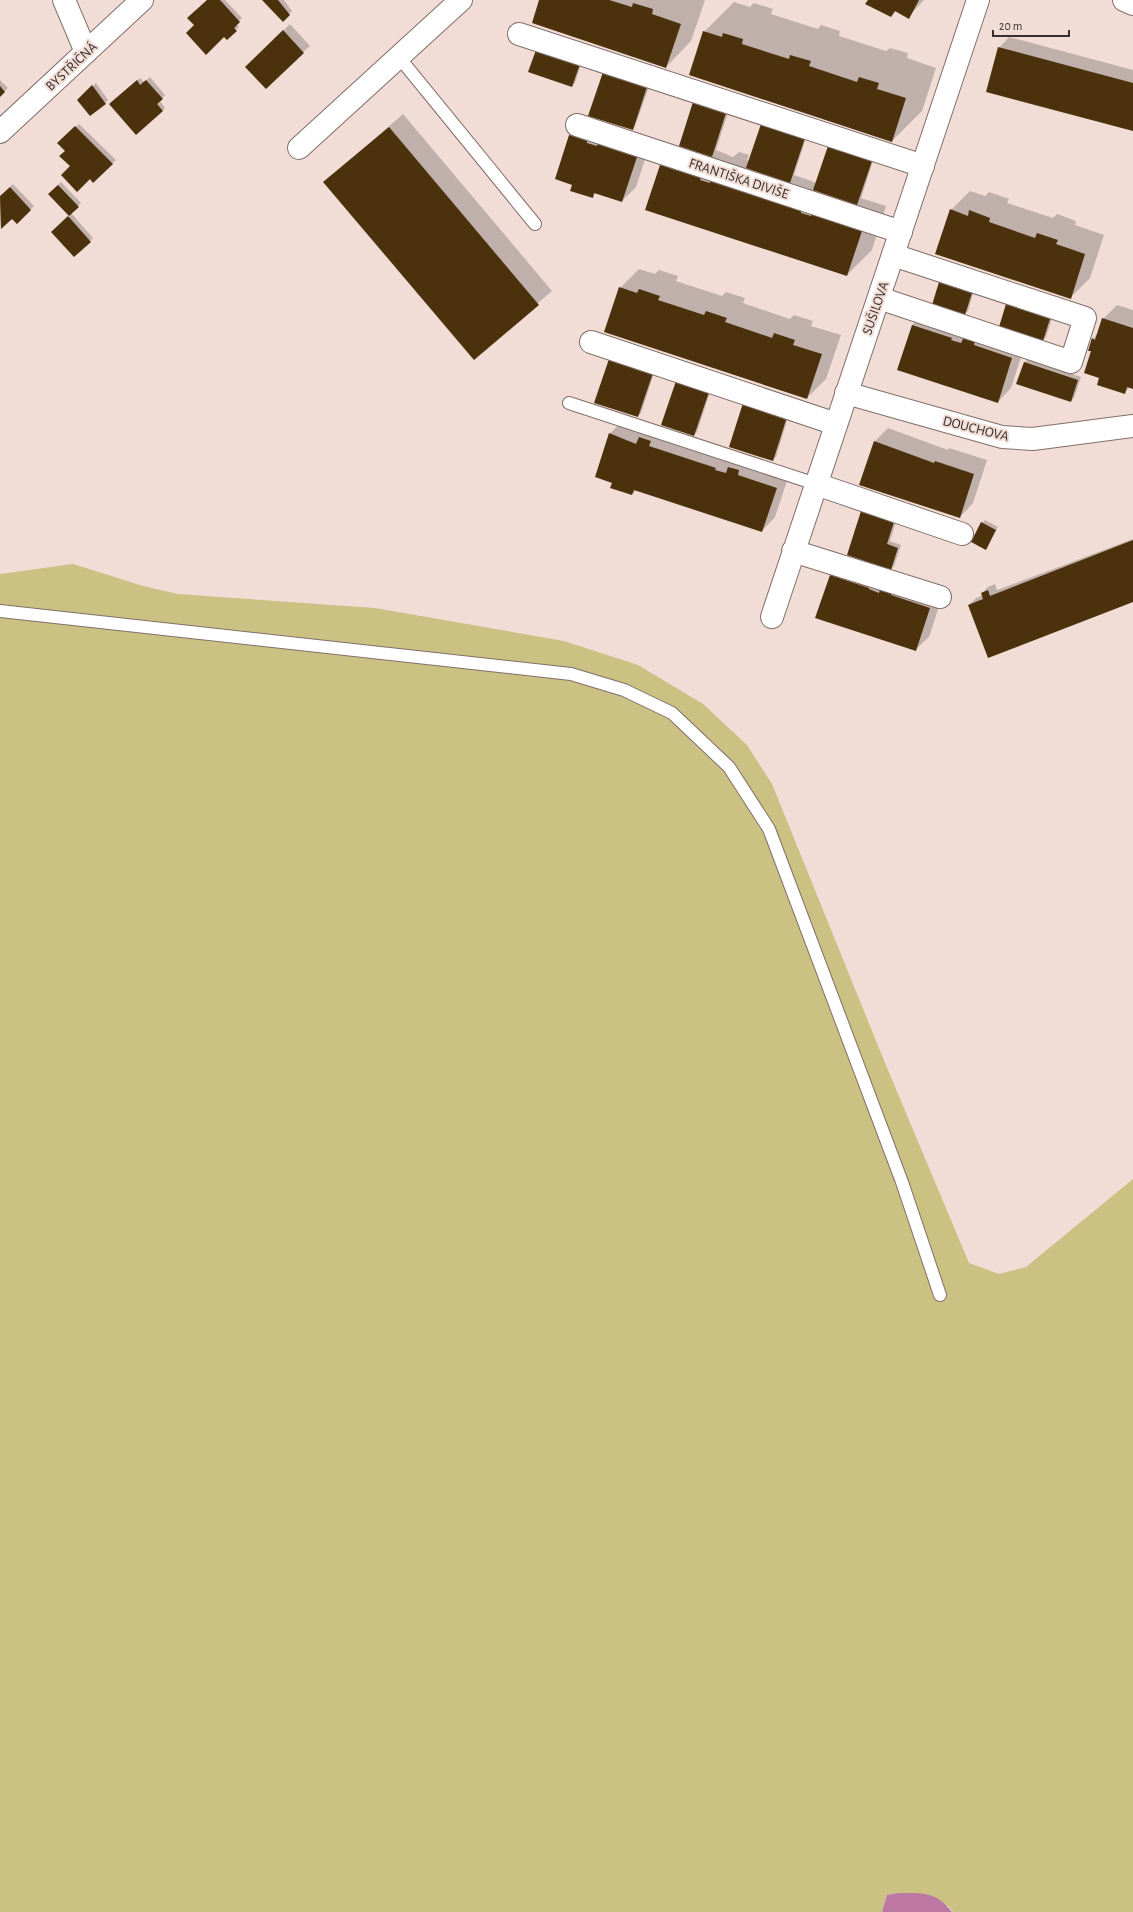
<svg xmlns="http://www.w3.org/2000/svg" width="1133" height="1912" font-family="'Alegreya Sans',sans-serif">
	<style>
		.green { fill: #cac183 }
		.water { fill: #bd77a3 }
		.shadow { fill: #0003 }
		.building { fill: #4b310c }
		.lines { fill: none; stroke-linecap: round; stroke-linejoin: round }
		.lane-casing { stroke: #816f69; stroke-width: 14 }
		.street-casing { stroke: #816f69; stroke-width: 24 }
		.lane { stroke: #fff; stroke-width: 12 }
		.street { stroke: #fff; stroke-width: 22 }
		.labels { text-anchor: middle; stroke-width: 4; stroke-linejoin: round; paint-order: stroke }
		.street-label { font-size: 14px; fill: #372f2c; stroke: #f1ddd6 }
	</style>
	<rect width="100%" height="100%" fill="#f1ddd6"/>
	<path class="green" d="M 73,564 L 143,586 L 178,594 L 375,608 L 564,641 L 638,665 L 703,704 L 747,745 L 772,784 L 885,1063 L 969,1263 L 999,1274 L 1026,1267 L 1133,1179 L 1133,1912 L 953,1912 L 948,1906 L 898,1893 L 887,1895 L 882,1912 L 0,1912 L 0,574 Z"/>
	<path class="water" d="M 898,1893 C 922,1893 936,1891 952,1912 L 882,1912 L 887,1895 Z"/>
	<g class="shadow">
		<path d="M 208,0 L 225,0 L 242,18 L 236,24 L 239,27 L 227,38 L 224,35 L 195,25 Z"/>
		<path d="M 264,0 L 284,0 L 292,11 L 283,20 Z"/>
		<path d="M 540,0 L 705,0 L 691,41 L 666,67 Z"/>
		<path d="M 869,0 L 924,0 L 908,17 L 896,11 L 891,16 Z"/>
		<path d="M 734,2 L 750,7 L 754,3 L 773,9 L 771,14 L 818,29 L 821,25 L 840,31 L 839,36 L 886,51 L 890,48 L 908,53 L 907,58 L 936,68 L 922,111 L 892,141 L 704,32 Z"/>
		<path d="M 290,24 L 310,46 L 303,52 L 253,60 Z"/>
		<path d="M 1009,37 L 1133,70 L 1133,130 L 999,48 Z"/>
		<path d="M 537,51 L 582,61 L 575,83 L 572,86 Z"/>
		<path d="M 607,69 L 650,84 L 635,126 L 632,129 Z"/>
		<path d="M 150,77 L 165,95 L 160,101 L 165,108 L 162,111 L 113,101 L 140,78 L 144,82 Z"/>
		<path d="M 0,80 L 8,88 L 0,96 Z"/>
		<path d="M 96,83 L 108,100 L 105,103 L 78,100 Z"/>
		<path d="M 694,103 L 729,110 L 716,150 L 733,157 L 739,152 L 749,155 L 747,160 L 749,161 L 807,135 L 794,175 L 817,183 L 829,147 L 874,158 L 861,198 L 886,206 L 872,250 L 847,275 L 647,209 L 661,165 L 680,146 Z"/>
		<path d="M 403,114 L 552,291 L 474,358 L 325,182 Z"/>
		<path d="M 583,122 L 650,144 L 636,187 L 622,201 L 597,192 L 592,197 L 573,184 L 556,178 L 570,135 Z"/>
		<path d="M 79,124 L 116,160 L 93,182 L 72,166 L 66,151 L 58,143 Z"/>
		<path d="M 61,182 L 81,203 L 71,213 L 93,238 L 74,256 L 53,232 L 70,216 L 49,194 Z"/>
		<path d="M 13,184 L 34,206 L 17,222 L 12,218 L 1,228 L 0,197 Z"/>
		<path d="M 970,191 L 985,196 L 989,192 L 1009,199 L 1007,203 L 1053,218 L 1057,214 L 1076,221 L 1075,225 L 1104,235 L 1090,278 L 1071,297 L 951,210 Z"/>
		<path d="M 639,269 L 655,274 L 659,270 L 678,276 L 676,281 L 722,296 L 726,292 L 745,298 L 743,303 L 790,319 L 794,315 L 813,321 L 811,326 L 841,335 L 826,379 L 807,398 L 620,288 Z"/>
		<path d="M 943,280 L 974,290 L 968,311 L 964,314 L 940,283 Z"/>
		<path d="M 1010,302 L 1053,316 L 1046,337 L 1043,340 L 1007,305 Z"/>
		<path d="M 1117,305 L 1133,310 L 1133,388 L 1130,387 L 1124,393 L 1100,377 L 1093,351 L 1093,339 L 1098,333 L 1103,319 Z"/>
		<path d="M 926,312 L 1025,345 L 1011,388 L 998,402 L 912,325 Z"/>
		<path d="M 613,356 L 655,370 L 641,413 L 638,416 Z"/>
		<path d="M 1028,359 L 1081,377 L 1074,398 L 1071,401 L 1024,363 Z"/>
		<path d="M 680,378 L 711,389 L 697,432 L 694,435 Z"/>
		<path d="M 789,414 L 776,457 L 772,460 L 730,446 Z"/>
		<path d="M 623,420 L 647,430 L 653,424 L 664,427 L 662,433 L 789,475 L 775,517 L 762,531 L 637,490 L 632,494 L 613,482 L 610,434 Z"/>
		<path d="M 888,428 L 948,450 L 949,448 L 987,460 L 973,503 L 960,517 L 861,484 L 875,441 Z"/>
		<path d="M 897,519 L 890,541 L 901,545 L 894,566 L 891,569 L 848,555 Z"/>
		<path d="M 985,520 L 998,527 L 986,548 L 982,523 Z"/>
		<path d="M 1133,539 L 1133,601 L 969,605 L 976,598 L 983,595 L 982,593 L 988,587 L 995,584 L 997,590 Z"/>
		<path d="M 844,562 L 943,594 L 929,637 L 915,650 L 817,617 L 831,575 Z"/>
	</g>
	<g class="building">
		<path d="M 207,0 L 220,0 L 240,22 L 234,28 L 237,31 L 227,40 L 224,37 L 206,55 L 186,33 L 194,25 L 187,18 Z"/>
		<path d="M 262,0 L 278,0 L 290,15 L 283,22 Z"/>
		<path d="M 539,0 L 609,0 L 632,7 L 633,3 L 653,9 L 652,14 L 681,24 L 666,68 L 532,23 Z"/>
		<path d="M 868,0 L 919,0 L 909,19 L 895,11 L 891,17 L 865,4 Z"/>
		<path d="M 283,30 L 304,53 L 266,89 L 245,67 Z"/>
		<path d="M 703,31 L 722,37 L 723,33 L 743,39 L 742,44 L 789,59 L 790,55 L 811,61 L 809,66 L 857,82 L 859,77 L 879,83 L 877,89 L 906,98 L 892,142 L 689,75 Z"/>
		<path d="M 998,47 L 1133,83 L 1133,131 L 986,92 Z"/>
		<path d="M 536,50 L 580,64 L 572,87 L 528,72 Z"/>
		<path d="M 603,72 L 647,87 L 633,130 L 588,116 Z"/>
		<path d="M 137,80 L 140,85 L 146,80 L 163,99 L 157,104 L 163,111 L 136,135 L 109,104 Z"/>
		<path d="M 92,85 L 106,104 L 90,116 L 77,100 Z"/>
		<path d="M 0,86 L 5,92 L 0,97 Z"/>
		<path d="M 693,102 L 726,113 L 712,157 L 679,146 Z"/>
		<path d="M 761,124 L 805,138 L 790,183 L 746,168 Z"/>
		<path d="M 75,126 L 113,164 L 93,183 L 90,179 L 77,192 L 61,175 L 70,166 L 59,156 L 65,151 L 57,143 Z"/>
		<path d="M 389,127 L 539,305 L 474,360 L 323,182 Z"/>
		<path d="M 569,135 L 587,141 L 587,143 L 597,146 L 599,139 L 611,143 L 609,148 L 637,157 L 622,202 L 594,193 L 593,198 L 570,191 L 572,185 L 555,179 Z"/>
		<path d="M 828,146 L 872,161 L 857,205 L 813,190 Z"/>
		<path d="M 660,165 L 701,178 L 700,180 L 710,183 L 712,177 L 724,180 L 722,185 L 801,211 L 801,213 L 811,216 L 813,210 L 824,213 L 823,218 L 862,231 L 847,276 L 645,210 Z"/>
		<path d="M 58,185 L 79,207 L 69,216 L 48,194 Z"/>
		<path d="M 10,187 L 31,210 L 17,224 L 12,219 L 1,229 L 0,196 Z"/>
		<path d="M 950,209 L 968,216 L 969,210 L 990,218 L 989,222 L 1035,238 L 1037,233 L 1058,240 L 1056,244 L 1085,254 L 1071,299 L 935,254 Z"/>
		<path d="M 68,216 L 91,242 L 74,257 L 51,232 Z"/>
		<path d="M 939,282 L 972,293 L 965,315 L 932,305 Z"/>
		<path d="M 619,287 L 637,293 L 639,289 L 660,296 L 658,300 L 704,315 L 706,311 L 727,318 L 725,322 L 772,338 L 774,333 L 795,340 L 793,345 L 822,354 L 807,399 L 604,332 Z"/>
		<path d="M 1006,304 L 1050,319 L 1043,341 L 999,327 Z"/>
		<path d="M 1102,318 L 1133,328 L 1133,389 L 1127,387 L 1125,394 L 1097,385 L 1099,378 L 1084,373 L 1091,351 L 1088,351 L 1092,338 L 1095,340 Z"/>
		<path d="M 912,325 L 952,338 L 951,340 L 961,343 L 964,337 L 975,340 L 974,345 L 1012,358 L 998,403 L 897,370 Z"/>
		<path d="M 609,359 L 653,373 L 638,417 L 594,403 Z"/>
		<path d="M 1024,362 L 1078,380 L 1071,402 L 1016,384 Z"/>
		<path d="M 676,381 L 709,392 L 694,436 L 661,425 Z"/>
		<path d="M 743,403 L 787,417 L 773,461 L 729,447 Z"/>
		<path d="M 609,433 L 636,444 L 639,437 L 651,441 L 649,446 L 716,468 L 715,470 L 726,473 L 728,467 L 739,470 L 738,475 L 777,488 L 762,532 L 634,490 L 632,495 L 610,488 L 612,483 L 595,477 Z"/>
		<path d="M 874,441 L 934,463 L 935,461 L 974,474 L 960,518 L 859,485 Z"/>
		<path d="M 861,511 L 894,522 L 887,544 L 898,548 L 891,570 L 847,555 Z"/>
		<path d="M 981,522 L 996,530 L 986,550 L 971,542 Z"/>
		<path d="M 1133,540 L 1133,602 L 988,658 L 968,605 L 983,599 L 981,593 L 988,590 L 990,596 Z"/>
		<path d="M 830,575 L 869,588 L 869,589 L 879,593 L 881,586 L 893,590 L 891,595 L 930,608 L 916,651 L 815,618 Z"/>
	</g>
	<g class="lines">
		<g class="lane-casing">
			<g id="lane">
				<path d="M 398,56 L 535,224"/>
				<path d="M 569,403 L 816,484"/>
				<path d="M 0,611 L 571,674 L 624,690 L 672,713 L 729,767 L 769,829 L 902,1182 L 940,1295"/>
			</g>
		</g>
		<g class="street-casing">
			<g id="street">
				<path d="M 64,0 L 86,52"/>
				<path d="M 1124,0 L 1133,4"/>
				<path d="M 519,34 L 923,166"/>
				<path d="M 577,125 L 901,232"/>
				<path d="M 0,132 L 142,0"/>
				<path d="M 299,148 L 461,0"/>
				<path d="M 879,298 L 1071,362 L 1085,318 L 893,255"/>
				<path d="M 591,342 L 836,424"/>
				<path d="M 846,393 L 1002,437 L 1033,439 L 1133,426"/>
				<path d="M 816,484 L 962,534"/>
				<path d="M 793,551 L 940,597"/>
				<path d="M 772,617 L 978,0"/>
			</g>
		</g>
		<use href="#lane" class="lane"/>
		<use href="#street" class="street"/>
	</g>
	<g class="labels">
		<g class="street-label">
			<text transform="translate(71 66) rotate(-43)" y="5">BYSTŘIČNÁ</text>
			<text transform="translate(739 178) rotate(18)" y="5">FRANTIŠKA DIVIŠE</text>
			<text transform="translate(875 308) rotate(-71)" y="5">SUŠILOVA</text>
			<text transform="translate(976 428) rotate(14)" y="5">DOUCHOVA</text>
		</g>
	</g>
	<path d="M993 30v6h76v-6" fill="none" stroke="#372f2c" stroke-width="2"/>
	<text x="999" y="30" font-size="12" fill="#372f2c" stroke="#f1ddd6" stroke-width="3" paint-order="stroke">20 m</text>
</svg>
